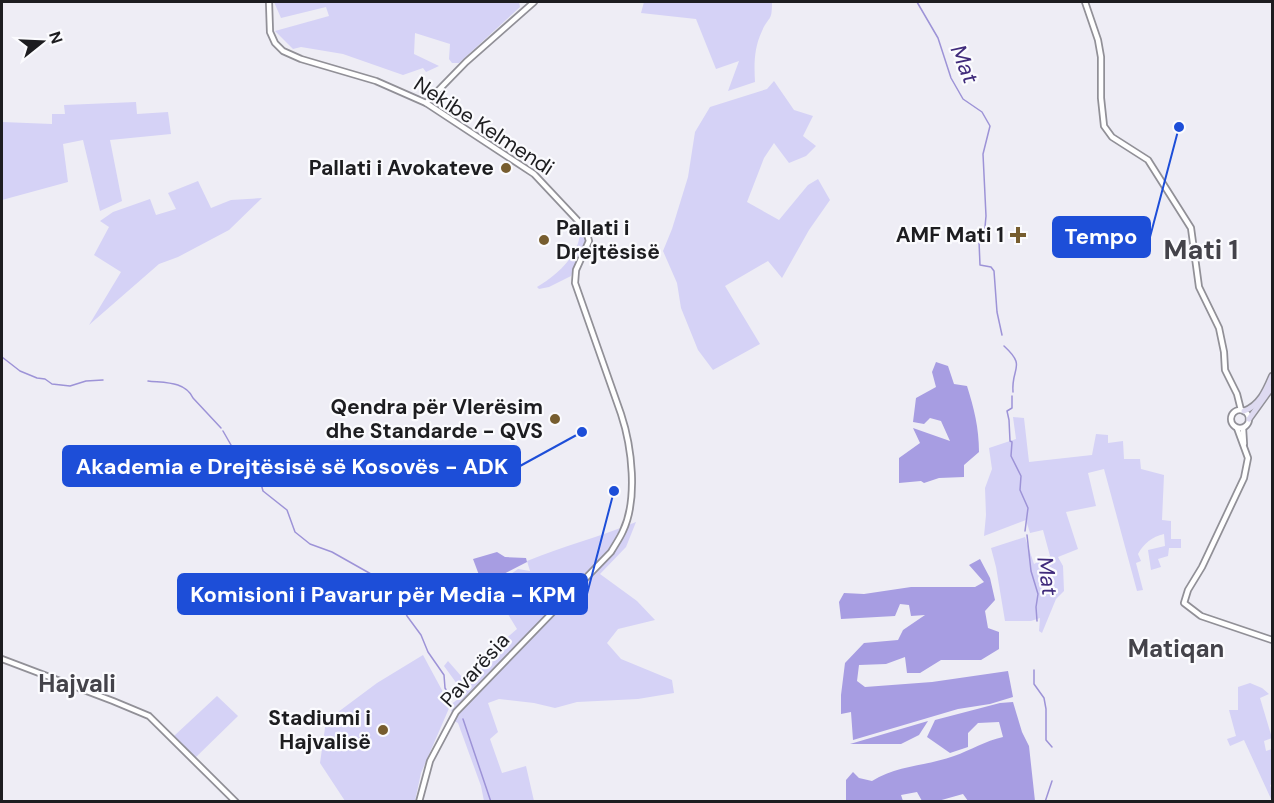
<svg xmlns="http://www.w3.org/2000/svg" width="1274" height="803" font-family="'DM Sans',sans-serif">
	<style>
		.green { fill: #d5d2f6 }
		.forest { fill: #a79de2 }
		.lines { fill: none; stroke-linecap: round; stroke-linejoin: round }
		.stream { stroke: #9d93d7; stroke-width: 1.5 }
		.tertiary-casing { stroke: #919097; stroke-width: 8 }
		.secondary-casing { stroke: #919097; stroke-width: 8 }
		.tertiary { stroke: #fff; stroke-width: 4.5 }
		.secondary { stroke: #dedaf1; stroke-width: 5 }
		.poi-dot { fill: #775d2f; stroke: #fbfbfe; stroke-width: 2 }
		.labels { text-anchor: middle; stroke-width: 4.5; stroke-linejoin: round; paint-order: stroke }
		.street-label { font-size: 21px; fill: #1d1d20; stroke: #fbfbfe }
		.poi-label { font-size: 21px; font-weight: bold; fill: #1d1d20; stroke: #fbfbfe; text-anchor: end }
		.water-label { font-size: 22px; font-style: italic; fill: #402b7b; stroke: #fbfbfe }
		.quarter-label { font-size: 24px; font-weight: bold; fill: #44434a; stroke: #fbfbfe }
		.district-label { font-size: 27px; font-weight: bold; fill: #44434a; stroke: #fbfbfe }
		.leader { fill: none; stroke: #1d4ed8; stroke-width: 2 }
		.callout-dot { fill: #1d4ed8; stroke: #fbfbfe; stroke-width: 2 }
		.callout { fill: #1d4ed8; stroke: #1d4ed8; stroke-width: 2 }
		.callout-label { font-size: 22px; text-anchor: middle; font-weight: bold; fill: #fff }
	</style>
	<rect width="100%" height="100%" fill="#eeedf5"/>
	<g class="green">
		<path d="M 274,2 L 519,2 L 520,7 L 459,63 L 452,63 L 449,59 L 450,44 L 415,33 L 414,54 L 439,66 L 426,72 L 423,68 L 403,75 L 343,54 L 301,47 L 293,49 L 275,31 L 329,16 L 326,7 L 281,18 Z"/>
		<path d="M 644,2 L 772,2 C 772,23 769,15 762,31 C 754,48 754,64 755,82 L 728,91 L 739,61 L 716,69 L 696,19 L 641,13 Z"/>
		<path d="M 774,81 L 794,110 L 813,116 L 803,136 L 816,146 L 806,156 L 789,163 L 774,143 L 764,158 L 747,202 L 779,220 L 808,185 L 818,179 L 830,200 L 809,230 L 782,278 L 768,261 L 725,286 L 760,344 L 713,370 L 698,350 L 681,308 L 677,283 L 663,251 L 672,229 L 688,177 L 695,132 L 710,107 L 767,89 Z"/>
		<path d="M 136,102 L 137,114 L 168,112 L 171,134 L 110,140 L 122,201 L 100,211 L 83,140 L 63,144 L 68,182 L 2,200 L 2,122 L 52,124 L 52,114 L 65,114 L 64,105 Z"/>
		<path d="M 198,181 L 211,208 L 231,200 L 262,198 L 229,230 L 178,257 L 159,264 L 89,325 L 121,272 L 94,255 L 109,227 L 100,221 L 113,212 L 150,199 L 156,215 L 176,209 L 168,193 Z"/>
		<path d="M 575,218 L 582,226 L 587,238 L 571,276 L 549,287 L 539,289 L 537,287 C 556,276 580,255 580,231 L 573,225 Z"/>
		<path d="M 1013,417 L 1024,418 L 1029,462 L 1092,455 L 1096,434 L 1108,435 L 1108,443 L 1123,441 L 1124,459 L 1140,459 L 1141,469 L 1164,475 L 1162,520 L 1171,521 L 1171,539 L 1181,539 L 1181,548 L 1169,548 L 1168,556 L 1158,559 L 1161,567 L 1151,570 L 1148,550 L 1165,546 L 1164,534 C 1152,537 1144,543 1138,554 L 1141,561 L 1136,563 L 1143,590 L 1137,591 L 1104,469 L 1088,473 L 1096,506 L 1066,512 L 1078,549 L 1058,557 L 1063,566 L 1064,591 L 1056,599 L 1042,633 L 1039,631 L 1040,618 L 1031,621 L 1005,621 L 996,567 L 991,548 L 1025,537 L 1034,564 L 1050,556 L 1043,530 L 1030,533 L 1026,520 L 984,536 L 986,515 L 985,488 L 992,469 L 989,448 L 1016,439 Z"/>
		<path d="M 636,522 L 626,547 L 600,574 L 637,601 L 655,620 L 618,629 L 607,643 L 621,659 L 672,680 L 674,693 L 638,699 L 577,702 L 555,708 L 534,703 L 499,699 L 488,703 L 498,732 L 490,739 L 502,773 L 526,766 L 534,801 L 484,801 L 481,786 L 458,723 L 454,721 L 450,706 L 421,773 L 415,801 L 345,801 L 320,763 L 326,721 L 377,683 L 423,655 L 450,705 L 461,697 L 460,688 L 444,666 L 448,661 L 462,677 L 517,629 L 498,598 L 513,595 L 525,584 L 524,580 L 497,586 L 501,581 L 518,569 L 530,571 L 527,561 C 563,546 600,537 636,522 Z"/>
		<path d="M 1250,683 L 1262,688 L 1269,694 L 1260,698 L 1272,738 L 1264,741 L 1266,751 L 1272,749 L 1272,784 L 1270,785 L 1272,791 L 1272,801 L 1244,740 L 1230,746 L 1227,739 L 1236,736 L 1229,710 L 1238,710 L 1238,687 Z"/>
		<path d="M 217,696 L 238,716 L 195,758 L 174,736 Z"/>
	</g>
	<g class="forest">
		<path d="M 936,362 L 948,366 L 954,384 L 967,386 C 974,408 979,428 979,452 L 964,465 L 964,477 L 939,478 L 924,483 L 921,481 L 899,483 L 899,458 L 920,443 L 913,428 L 950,441 L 941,421 L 930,418 L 924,424 L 913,422 L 916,398 L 936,387 L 932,372 Z"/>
		<path d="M 497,552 L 505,557 L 526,558 L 527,562 L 488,582 C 499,588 513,585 524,579 L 526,584 L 503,597 L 488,592 L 482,583 L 473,559 Z"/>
		<path d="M 980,559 L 990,578 L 995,600 L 985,611 L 988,628 L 999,632 L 999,649 L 981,660 L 941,660 L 920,673 L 907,673 L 905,657 L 886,664 L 859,665 L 857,681 L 865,687 L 932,682 L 1008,671 L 1013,697 L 990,704 L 958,709 L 853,740 L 851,712 L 841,714 L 841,695 L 845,663 L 864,643 L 898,640 L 903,630 L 925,615 L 911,616 L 909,605 L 900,604 L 895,616 L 841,619 L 839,602 L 844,593 L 864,594 L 911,587 L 975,587 L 984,582 L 969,565 Z"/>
		<path d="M 1013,702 L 1022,732 L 1029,746 L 1035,801 L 968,801 L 963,794 L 938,801 L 922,801 L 917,792 L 901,795 L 903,801 L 846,801 L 846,780 L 853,772 L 859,778 L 872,781 C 897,765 927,766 954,756 C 971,750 985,741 1003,737 L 999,722 L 978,723 L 968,733 L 968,747 L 950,753 L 927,737 L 935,720 L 1000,703 Z"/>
		<path d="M 928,721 L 919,735 L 901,744 L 850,744 Z"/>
	</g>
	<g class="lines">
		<g class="stream">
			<path d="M 917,2 L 938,38 L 951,78 L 963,99 L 982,112 L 990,126 L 983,154 L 986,216 L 985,227 L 980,238"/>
			<path d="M 979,241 L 980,265 L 991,267 L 994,271 L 997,312 L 1002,335"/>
			<path d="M 1004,346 C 1027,367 1011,367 1013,392"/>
			<path d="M 2,357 L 20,371 L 37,378 L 45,379 L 52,384 L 70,386 L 86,381 L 103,380"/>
			<path d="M 148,381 C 164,383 185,381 193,398 L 221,428"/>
			<path d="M 1012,396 L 1012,408 L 1007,411 L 1009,420 L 1010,441 L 1012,442 L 1011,456 L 1021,476 L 1020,490 L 1028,508 L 1025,531"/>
			<path d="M 223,431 L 235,452 L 260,480 L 263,491 L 287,510 L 295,532 L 310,544 L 332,552 L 371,574 L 400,601 L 407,616 L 421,635 L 428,652 L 444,675 L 445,688 L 451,698"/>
			<path d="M 1027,535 L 1031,571 L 1038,594 L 1036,607 L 1037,621"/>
			<path d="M 1034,670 L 1034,684 L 1044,698 L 1046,709 L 1046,740 L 1052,747"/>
			<path d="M 463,719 L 491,802"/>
			<path d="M 1045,802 L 1052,781"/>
		</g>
		<g class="tertiary-casing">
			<g id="tertiary">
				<path d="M 269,2 L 270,32 L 275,43 L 283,51 L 301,59 L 376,81 L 426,103 L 534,174 L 580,223 L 586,231 L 589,241 L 576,270 L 575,283 L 621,414 C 632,447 638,499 623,531 C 620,538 615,545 611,552 L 456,712 L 430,761 L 419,802"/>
				<path d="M 1085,2 L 1098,40 L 1101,57 L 1101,98 L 1104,126 L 1112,137 L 1148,160 L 1191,228 L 1199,287 L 1219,328 L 1224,352 L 1225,370 L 1237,394 L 1241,410"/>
				<path d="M 426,103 L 466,62 L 534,2"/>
				<circle cx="1240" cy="419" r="9"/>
				<path d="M 1237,428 L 1248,458 L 1244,478 L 1202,567 L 1188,590 L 1184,603 L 1201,616 L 1272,640"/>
				<path d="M 1243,428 L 1244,444"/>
				<path d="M 2,659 L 113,701 L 149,716 L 236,802"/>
			</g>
		</g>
		<g class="secondary-casing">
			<g id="secondary">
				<path d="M 1244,411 C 1260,405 1266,390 1272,376"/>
				<path d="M 1249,419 L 1272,387"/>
			</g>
		</g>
		<use href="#tertiary" class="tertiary"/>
		<use href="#secondary" class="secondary"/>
	</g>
	<g class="poi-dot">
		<circle cx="506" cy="168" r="6"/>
		<path d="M1015 226h6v6h6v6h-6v6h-6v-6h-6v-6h6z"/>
		<circle cx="544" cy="240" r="6"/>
		<circle cx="555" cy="419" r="6"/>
		<circle cx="383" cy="730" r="6"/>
	</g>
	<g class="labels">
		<g class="street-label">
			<text transform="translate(484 126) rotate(33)" y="7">Nekibe Kelmendi</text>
			<text transform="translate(475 670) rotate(-48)" y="7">Pavarësia</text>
		</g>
		<g class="poi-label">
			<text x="494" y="175">Pallati i Avokateve</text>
			<text x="556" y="235" text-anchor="start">Pallati i<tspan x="556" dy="24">Drejtësisë</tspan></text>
			<text x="1004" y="242">AMF Mati 1</text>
			<text x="543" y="414">Qendra për Vlerësim<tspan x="543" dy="24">dhe Standarde - QVS</tspan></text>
			<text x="371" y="725">Stadiumi i<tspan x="371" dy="24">Hajvalisë</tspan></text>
		</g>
		<g class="water-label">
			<text transform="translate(965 64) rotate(68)" y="8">Mat</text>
			<text transform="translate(1048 576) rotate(82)" y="8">Mat</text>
		</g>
		<g class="quarter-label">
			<text x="1176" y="657">Matiqan</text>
			<text x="77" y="692">Hajvali</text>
		</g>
		<g class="district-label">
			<text x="1201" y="259">Mati 1</text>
		</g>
	</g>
	<path class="leader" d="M1179 127L1150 237M582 432L520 466M614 491L587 594"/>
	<g class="callout-dot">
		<circle cx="1179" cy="127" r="6"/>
		<circle cx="582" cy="432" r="6"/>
		<circle cx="614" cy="491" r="6"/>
	</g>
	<g class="callout">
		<rect x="1053" y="217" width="97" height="40" rx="6"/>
		<rect x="63" y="446" width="457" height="40" rx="6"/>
		<rect x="178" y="574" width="409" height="40" rx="6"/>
	</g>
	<g class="callout-label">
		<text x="1101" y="244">Tempo</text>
		<text x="292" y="474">Akademia e Drejtësisë së Kosovës - ADK</text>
		<text x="383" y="602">Komisioni i Pavarur për Media - KPM</text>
	</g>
	<rect width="1274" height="803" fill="none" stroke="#1d1d20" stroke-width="6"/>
	<g transform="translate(42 42) rotate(72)" stroke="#fbfbfe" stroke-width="4.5" paint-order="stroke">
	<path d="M0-4.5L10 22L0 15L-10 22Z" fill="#1d1d20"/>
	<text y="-9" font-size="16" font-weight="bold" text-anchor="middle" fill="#1d1d20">N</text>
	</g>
</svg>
